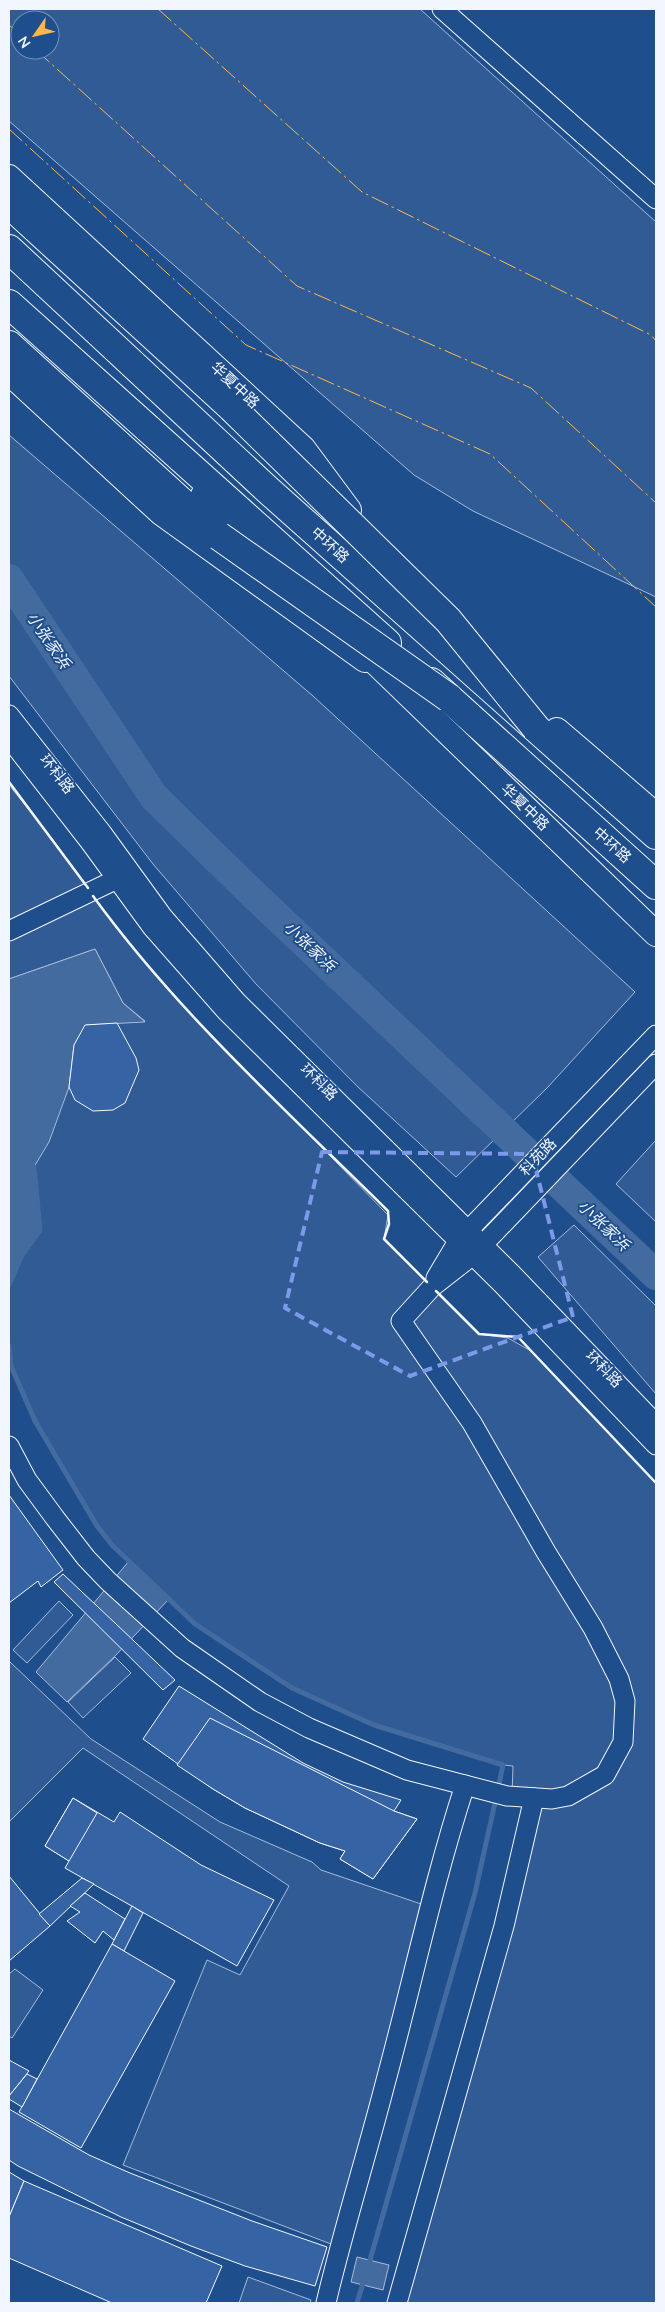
<svg xmlns="http://www.w3.org/2000/svg" width="665" height="2312" font-family="'Nunito Sans','Noto Sans SC',sans-serif">
	<style>
		.built { fill: #305b95; stroke: #a8bbd7; fill-rule: evenodd }
		.water { fill: #446ba0; stroke: #a8bbd7 }
		.lines { fill: none; stroke-linecap: round; stroke-linejoin: round }
		.stream { stroke: #446ba0; stroke-width: 5 }
		.river { stroke: #446ba0; stroke-width: 30 }
		.building { fill: #3563a3; stroke: #f2f6ff }
		.minor-casing { stroke: #f2f6ff; stroke-width: 21 }
		.major-casing { stroke: #f2f6ff; stroke-width: 26 }
		.highway-casing { stroke: #f2f6ff; stroke-width: 30 }
		.minor { stroke: #1f4e8c; stroke-width: 19 }
		.major { stroke: #1f4e8c; stroke-width: 24 }
		.highway { stroke: #1f4e8c; stroke-width: 28 }
		.highway-bridge-casing { stroke: #f2f6ff; stroke-width: 30; stroke-linecap: butt }
		.highway-bridge { stroke: #1f4e8c; stroke-width: 28 }
		.wall { stroke: #f2f6ff; stroke-width: 2.5 }
		.power { stroke: #ffb74d; stroke-width: 1; stroke-dasharray: 18 4 2.5 4; stroke-linecap: butt }
		.marked { fill: none; stroke: #7d9aea; stroke-width: 4; stroke-dasharray: 10 6; stroke-linejoin: round }
		.labels { text-anchor: middle; stroke-width: 4; stroke-linejoin: round; paint-order: stroke }
		.street-label { font-size: 15px; fill: #f2f6ff; stroke: #1f4e8c }
		.water-label { font-size: 16px; font-style: italic; fill: #f2f6ff; stroke: #1f4e8c }
	</style>
	<rect width="100%" height="100%" fill="#1f4e8c"/>
	<g class="built">
		<path d="M 9,9 L 420,9 L 656,222 L 656,597 L 473,511 L 414,475 L 9,121 ZM 20,20 L 50,20 L 50,50 L 20,50 Z"/>
		<path d="M 9,435 L 313,696 L 635,992 L 547,1088 L 456,1177 L 358,1087 L 256,984 L 153,864 L 9,676 Z"/>
		<path d="M 9,785 L 54,841 L 115,926 L 181,1004 L 388,1215 L 384,1239 L 479,1334 L 508,1338 L 531,1351 L 656,1483 L 656,2303 L 397,2303 L 534,1798 L 512,1796 L 513,1766 L 503,1765 L 374,1725 L 292,1688 L 195,1624 L 112,1545 L 97,1526 L 43,1434 L 11,1366 L 9,1346 L 9,1285 L 21,1257 L 40,1230 L 34,1167 L 69,1087 L 74,1045 L 85,1025 L 145,1021 L 123,1003 L 95,949 L 9,979 Z"/>
		<path d="M 656,1140 L 656,1222 L 616,1184 Z"/>
		<path d="M 574,1225 L 656,1306 L 656,1394 L 538,1257 Z"/>
		<path d="M 59,1601 L 73,1615 L 27,1663 L 13,1650 Z"/>
		<path d="M 115,1657 L 131,1673 L 83,1718 L 68,1702 Z"/>
		<path d="M 9,1661 L 91,1739 L 220,1822 L 312,1862 L 321,1870 L 430,1907 L 339,2247 L 123,2165 L 207,1960 L 240,1975 L 289,1886 L 83,1748 L 9,1822 Z"/>
		<path d="M 15,1969 L 43,1990 L 12,2038 L 9,2036 L 9,1974 Z"/>
		<path d="M 248,2277 L 311,2300 L 310,2303 L 239,2303 Z"/>
	</g>
	<g class="water">
		<path d="M 95,949 L 123,1003 L 145,1022 L 86,1025 L 74,1045 L 69,1087 L 49,1142 L 34,1167 L 40,1230 L 21,1257 L 9,1285 L 9,979 Z"/>
		<path d="M 129,1561 L 169,1599 L 116,1655 L 67,1702 L 36,1672 Z"/>
		<path d="M 357,2257 L 389,2265 L 383,2290 L 351,2282 Z"/>
	</g>
	<g class="lines">
		<g class="stream">
			<path d="M 9,1285 L 21,1257 L 40,1230 L 34,1167 L 31,1163"/>
			<path d="M 9,1346 L 11,1366 L 35,1421 L 97,1526 L 112,1545 L 195,1624 L 292,1688 L 374,1725 L 503,1765 L 498,1789"/>
			<path d="M 368,2267 L 475,1893 L 496,1798"/>
			<path d="M 357,2303 L 364,2280"/>
		</g>
		<path class="river" d="M 9,579 L 154,797 L 253,894 L 656,1275"/>
	</g>
	<g class="building">
		<path d="M 117,1023 L 136,1058 L 139,1070 L 125,1103 L 113,1110 L 93,1111 L 75,1100 L 69,1087 L 74,1045 L 85,1025 Z"/>
		<path d="M 9,1495 L 63,1570 L 41,1587 L 38,1581 L 9,1603 Z"/>
		<path d="M 63,1574 L 115,1623 L 175,1680 L 163,1690 L 54,1582 Z"/>
		<path d="M 179,1686 L 303,1763 L 343,1782 L 401,1800 L 394,1811 L 417,1819 L 373,1879 L 340,1859 L 345,1851 L 320,1843 L 245,1808 L 213,1789 L 143,1739 Z"/>
		<path d="M 210,1718 L 394,1811 L 417,1819 L 373,1879 L 340,1859 L 345,1851 L 320,1843 L 245,1808 L 213,1789 L 177,1765 Z"/>
		<path d="M 73,1798 L 114,1822 L 120,1812 L 201,1865 L 274,1900 L 237,1966 L 65,1868 L 69,1861 L 45,1846 Z"/>
		<path d="M 73,1798 L 97,1813 L 69,1861 L 45,1846 Z"/>
		<path d="M 9,1876 L 50,1926 L 9,1961 Z"/>
		<path d="M 82,1878 L 94,1884 L 50,1926 L 39,1914 Z"/>
		<path d="M 85,1893 L 125,1919 L 114,1940 L 103,1931 L 95,1943 L 67,1921 L 80,1912 L 70,1906 Z"/>
		<path d="M 132,1906 L 143,1913 L 124,1951 L 112,1944 Z"/>
		<path d="M 112,1944 L 175,1981 L 81,2148 L 19,2112 Z"/>
		<path d="M 9,2060 L 29,2071 L 9,2096 Z"/>
		<path d="M 27,2074 L 37,2079 L 22,2107 L 9,2099 L 9,2096 Z"/>
		<path d="M 9,2109 L 89,2155 L 130,2173 L 252,2221 L 327,2247 L 315,2286 L 245,2266 L 191,2246 L 121,2217 L 18,2166 L 9,2160 Z"/>
		<path d="M 9,2172 L 24,2181 L 9,2217 Z"/>
		<path d="M 24,2181 L 222,2266 L 206,2303 L 112,2303 L 9,2258 L 9,2217 Z"/>
	</g>
	<g class="lines">
		<g class="minor-casing">
			<g id="minor">
				<path d="M 442,9 L 656,199"/>
				<path d="M 9,715 L 102,833 L 163,917 L 236,1001 L 512,1274 L 656,1424"/>
				<path d="M 9,738 L 90,842 L 152,927 L 226,1011 L 502,1284 L 656,1445"/>
				<path d="M 9,931 L 117,879"/>
				<path d="M 436,1278 L 458,1241 L 656,1035"/>
				<path d="M 9,1446 L 27,1480 L 55,1518 L 86,1558 L 108,1581 L 182,1648 L 260,1702 L 309,1728 L 407,1770 L 507,1796 L 552,1799 L 568,1796 L 605,1775 L 623,1742 L 625,1701 L 619,1679 L 593,1628 L 546,1552 L 472,1423 L 401,1321 L 432,1287 L 473,1255 L 656,1064"/>
				<path d="M 326,2303 C 343,2230 366,2158 385,2084 C 412,1985 433,1883 465,1785"/>
				<path d="M 397,2303 L 504,1926 L 534,1798"/>
			</g>
		</g>
		<g class="major-casing">
			<g id="major">
				<path d="M 9,177 L 303,448 L 349,510"/>
				<path d="M 9,373 L 161,513 L 365,660"/>
				<path d="M 203,495 L 276,566"/>
				<path d="M 355,643 L 656,934"/>
				<path d="M 557,730 L 656,815"/>
			</g>
		</g>
		<g class="highway-casing">
			<g id="highway">
				<path d="M 9,204 L 232,408"/>
				<path d="M 9,249 L 269,491 L 656,835"/>
				<path d="M 9,304 L 387,643"/>
				<path d="M 9,345 L 219,536"/>
				<path d="M 431,682 L 656,885"/>
			</g>
		</g>
		<use href="#minor" class="minor"/>
		<use href="#major" class="major"/>
		<use href="#highway" class="highway"/>
		<g class="highway-bridge-casing">
			<g id="highway-bridge">
				<path d="M 232,408 L 448,620 L 536,728"/>
				<path d="M 219,536 L 449,698"/>
			</g>
		</g>
		<use href="#highway-bridge" class="highway-bridge"/>
		<g class="wall">
			<path d="M 9,782 L 88,888"/>
			<path d="M 93,896 C 178,1013 286,1110 388,1211 L 389,1224 L 384,1239 L 427,1282"/>
			<path d="M 436,1291 L 479,1334 L 518,1337 L 656,1483"/>
		</g>
		<g class="power">
			<path d="M 158,9 L 362,192 L 651,335 L 656,341"/>
			<path d="M 9,25 L 20,35"/>
			<path d="M 36,50 L 297,286 L 531,388 L 656,503"/>
			<path d="M 9,129 L 246,345 L 490,454 L 656,607"/>
		</g>
	</g>
	<path class="marked" d="M 322,1152 L 532,1154 L 573,1317 L 410,1376 L 285,1308 Z"/>
	<g class="labels">
		<g class="street-label">
			<text transform="translate(235 385) rotate(43)" y="5">华夏中路</text>
			<text transform="translate(330 545) rotate(42)" y="5">中环路</text>
			<text transform="translate(57 774) rotate(52)" y="5">环科路</text>
			<text transform="translate(525 807) rotate(44)" y="5">华夏中路</text>
			<text transform="translate(612 845) rotate(42)" y="5">中环路</text>
			<text transform="translate(319 1082) rotate(45)" y="5">环科路</text>
			<text transform="translate(538 1157) rotate(-46)" y="5">科苑路</text>
			<text transform="translate(604 1369) rotate(46)" y="5">环科路</text>
		</g>
		<g class="water-label">
			<text transform="translate(49 640) rotate(56)" y="6">小张家浜</text>
			<text transform="translate(310 946) rotate(44)" y="6">小张家浜</text>
			<text transform="translate(604 1225) rotate(44)" y="6">小张家浜</text>
		</g>
	</g>
	<rect width="665" height="2312" fill="none" stroke="#f2f6ff" stroke-width="20"/>
	<g transform="translate(35 35) rotate(236)"><circle r="24" fill="#1f4e8c" stroke="#7391ba"/>
	<path d="M0-4L9 19L0 12L-9 19Z" fill="#ffb74d"/>
	<text y="-8" font-size="14" font-weight="bold" text-anchor="middle" fill="#f2f6ff">N</text>
	</g>
</svg>
